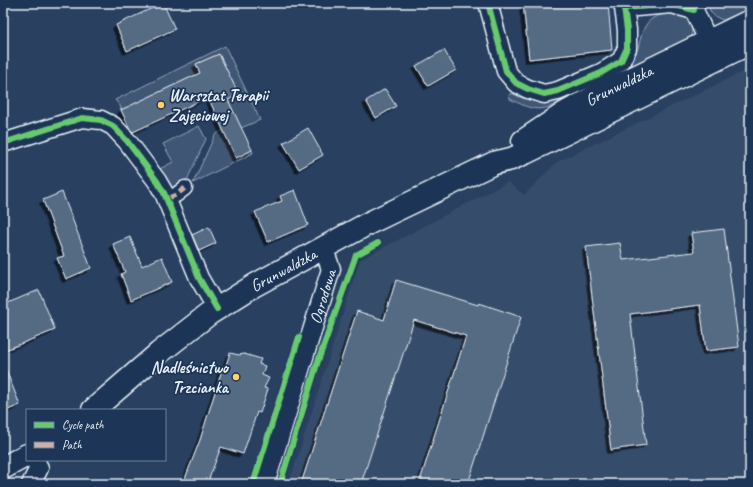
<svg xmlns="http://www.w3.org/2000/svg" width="753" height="487" font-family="Caveat,sans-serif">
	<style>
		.built { fill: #364d6b }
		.green { fill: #415774; stroke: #94a4b6 }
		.building { fill: #556a83; stroke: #e8f1f8; filter: url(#shadow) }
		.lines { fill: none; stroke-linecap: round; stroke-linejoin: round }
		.pedestrian-casing { stroke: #e8f1f8; stroke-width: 17 }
		.minor-casing { stroke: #e8f1f8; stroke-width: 21 }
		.secondary-casing { stroke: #e8f1f8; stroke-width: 25 }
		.pedestrian { stroke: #1d3557; stroke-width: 14 }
		.minor { stroke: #1d3557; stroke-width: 18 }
		.secondary { stroke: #1d3557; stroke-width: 22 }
		.quiet { stroke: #cab0a6; stroke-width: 5; stroke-dasharray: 10 5; stroke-linecap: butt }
		.cycleway-casing { stroke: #1d3557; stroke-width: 8 }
		.cycleway { stroke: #67ca6e; stroke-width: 6 }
		.poi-dot { fill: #ffd166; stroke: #1d3557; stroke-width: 1.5 }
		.labels { text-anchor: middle; stroke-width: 3.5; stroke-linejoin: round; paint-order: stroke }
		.street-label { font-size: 17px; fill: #e8f1f8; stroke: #1d3557 }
		.poi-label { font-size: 17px; font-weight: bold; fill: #e8f1f8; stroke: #1d3557; text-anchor: start }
	</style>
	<defs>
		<filter id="shadow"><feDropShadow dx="-3.5" dy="3.5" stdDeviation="0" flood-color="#0009"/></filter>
	</defs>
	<rect width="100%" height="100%" fill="#294061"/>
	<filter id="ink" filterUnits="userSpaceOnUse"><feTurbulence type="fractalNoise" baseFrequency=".025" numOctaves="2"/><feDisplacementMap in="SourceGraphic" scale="8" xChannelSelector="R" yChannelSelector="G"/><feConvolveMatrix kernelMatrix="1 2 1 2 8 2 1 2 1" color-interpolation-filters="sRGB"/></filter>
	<g filter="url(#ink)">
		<path class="built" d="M 750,68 L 750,484 L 289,484 L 360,260 L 508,182 L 524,195 L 557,162 Z"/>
		<g class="green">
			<path d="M 710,3 L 744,3 L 750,9 L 723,20 C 715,17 707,13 710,3 Z"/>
			<path d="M 668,13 L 674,13 L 685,15 C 691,22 693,29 691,38 L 620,77 L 618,73 C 646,59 634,30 653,18 C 657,16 663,14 668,13 Z"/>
			<path d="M 225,46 L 260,120 L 241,128 L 228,100 L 239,95 L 219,54 L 196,64 L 200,73 L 121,110 L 120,109 L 121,107 L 115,100 Z"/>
			<path d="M 511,93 C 533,103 540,104 564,99 C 542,114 532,110 510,99 L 509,95 Z"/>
			<path d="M 199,126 L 206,139 L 188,178 L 174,191 L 156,171 L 173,162 L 163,144 Z"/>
			<path d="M 223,130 L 252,150 L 253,153 L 193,183 L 215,135 Z"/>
		</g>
		<g class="building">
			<path d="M 163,3 L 175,29 L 127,51 L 116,25 Z"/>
			<path d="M 523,3 L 608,3 L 612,50 L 529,59 Z"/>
			<path d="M 444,50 L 456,70 L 428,86 L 416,66 Z"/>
			<path d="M 219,54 L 239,95 L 228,100 L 252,150 L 236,158 L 208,97 L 133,132 L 130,129 L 121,110 L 200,73 L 196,64 Z"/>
			<path d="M 385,89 L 396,106 L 376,118 L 366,101 Z"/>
			<path d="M 308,128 L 323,155 L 299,169 L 283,143 Z"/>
			<path d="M 295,190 L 308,225 L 268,242 L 255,212 L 282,201 L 280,196 Z"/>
			<path d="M 62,192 L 91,268 L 66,279 L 57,258 L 64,256 L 43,200 Z"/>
			<path d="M 209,227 L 216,243 L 199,251 L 192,235 Z"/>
			<path d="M 724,229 L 739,347 L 706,351 L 700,305 L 630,314 L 646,445 L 611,450 L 586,247 L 620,243 L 623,260 L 694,252 L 691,233 Z"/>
			<path d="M 130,237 L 142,266 L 162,257 L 172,282 L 131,300 L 121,274 L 125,272 L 113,244 Z"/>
			<path d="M 396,280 L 478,305 L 479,303 L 521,317 L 468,484 L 419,484 L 466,336 L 414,320 L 361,484 L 301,484 L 357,311 L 384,320 Z"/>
			<path d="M 39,290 L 55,330 L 3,351 L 3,305 Z"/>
			<path d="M 230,353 L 239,355 L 244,354 L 261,359 L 259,364 L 265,366 L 262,375 L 269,378 L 264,388 L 268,389 L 260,413 L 257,412 L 243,454 L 221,447 L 207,484 L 183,484 L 200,440 L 221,373 L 221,370 L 226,365 Z"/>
			<path d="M 3,365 L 4,365 L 20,405 L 3,412 Z"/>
		</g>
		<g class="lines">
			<g class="pedestrian-casing">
				<path id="pedestrian" d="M 166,199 L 176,195 L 185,188"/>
			</g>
			<g class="minor-casing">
				<g id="minor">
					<path d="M 488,3 L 506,71 L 516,83 L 528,89 L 544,94 L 558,91 L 601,73 L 621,61 L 627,48 L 627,30 L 624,8 L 672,4 L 694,10"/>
					<path d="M 696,3 L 694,10 L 714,54"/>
					<path d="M 3,143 L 82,118 L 101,120 L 113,126 L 127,141 L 157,181 L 164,193 L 199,278 L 217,309"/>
					<path d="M 31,484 L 39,468 L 35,460"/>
					<path id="s1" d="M 265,484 L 331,269 L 323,247"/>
				</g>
			</g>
			<g class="secondary-casing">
				<g id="secondary">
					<path id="s2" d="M 523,141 L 565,113 L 598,95 L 750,21"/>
					<path id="s3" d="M 93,410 L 159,353 L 209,314 L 255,285 L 369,223 L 494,163 L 511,159 L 525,153 L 750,43"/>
					<path d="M 3,468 L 27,455"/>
				</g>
			</g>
			<use href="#pedestrian" class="pedestrian"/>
			<use href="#minor" class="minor"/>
			<use href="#secondary" class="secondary"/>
			<path class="quiet" d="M 166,199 L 176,195 L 185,188"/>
			<g class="cycleway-casing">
				<g id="cycleway">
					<path d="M 488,3 L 506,71 L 516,83 L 528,89 L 544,94 L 558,91 L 601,73 L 621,61 L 627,48 L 627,30 L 624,8 L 672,4 L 694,10"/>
					<path d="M 3,143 L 82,118 L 101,120 L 113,126 L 127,141 L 157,181 L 164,193 L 199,278 L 217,309"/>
					<path d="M 253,484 L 299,337"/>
					<path d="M 280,484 L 317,364 L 356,255 L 378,243"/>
				</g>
			</g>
			<use href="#cycleway" class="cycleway"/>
		</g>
	</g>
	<g class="poi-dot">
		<circle cx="161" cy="105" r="4"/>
		<circle cx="236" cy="377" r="4"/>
	</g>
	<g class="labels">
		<g class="street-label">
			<text dy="6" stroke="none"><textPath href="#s2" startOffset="111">Grunwaldzka</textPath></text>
			<text dy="6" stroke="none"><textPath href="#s3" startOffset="237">Grunwaldzka</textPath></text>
			<text dy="6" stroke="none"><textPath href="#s1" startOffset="196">Ogrodowa</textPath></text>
		</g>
		<g class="poi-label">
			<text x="169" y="101">Warsztat Terapii<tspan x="169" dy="20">Zajęciowej</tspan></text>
			<text x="228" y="373" text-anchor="end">Nadleśnictwo<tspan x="228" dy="20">Trzcianka</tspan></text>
		</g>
	</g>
	<rect width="753" height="487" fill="none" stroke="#1d3557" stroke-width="16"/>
	<rect x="8" y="8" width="737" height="471" fill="none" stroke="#e8f1f8" stroke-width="1.5" filter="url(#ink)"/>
	<rect x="26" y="409" width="140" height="52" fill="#1d3557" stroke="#6e8097"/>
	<rect x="34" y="422" width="20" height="6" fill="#67ca6e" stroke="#6e8097"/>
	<text x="62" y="429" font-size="12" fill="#e8f1f8">Cycle path</text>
	<rect x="34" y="442" width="20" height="6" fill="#cab0a6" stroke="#6e8097"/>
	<text x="62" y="449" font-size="12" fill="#e8f1f8">Path</text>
</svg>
